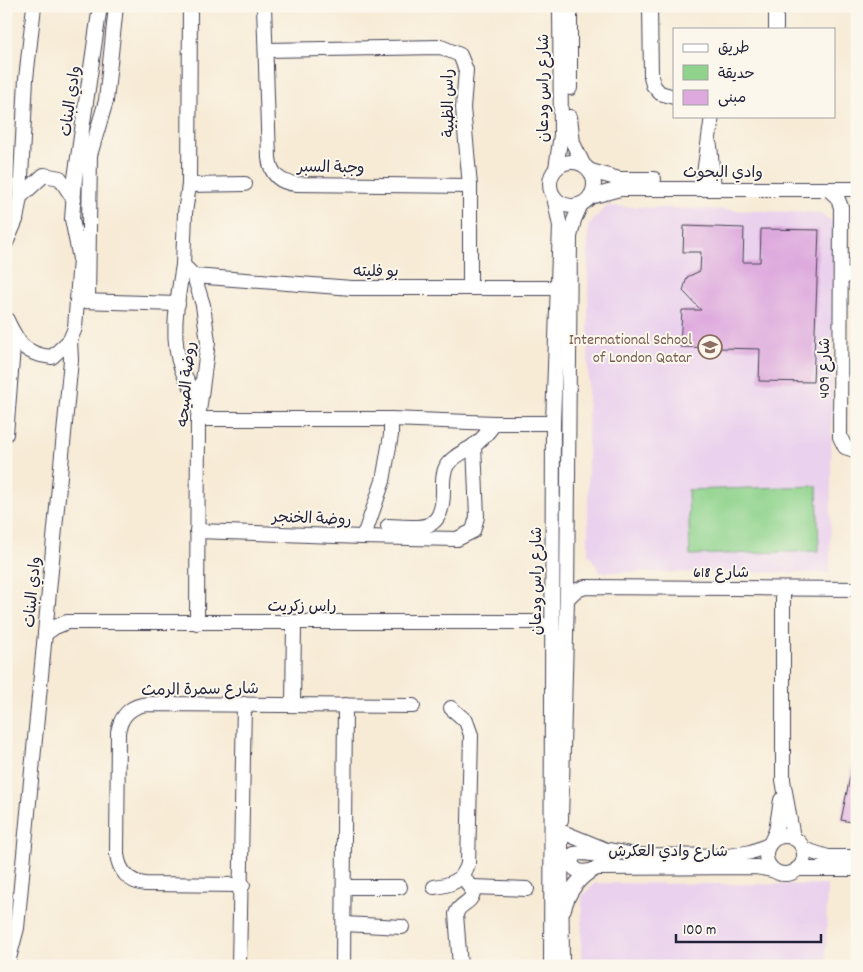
<svg xmlns="http://www.w3.org/2000/svg" width="863" height="972" font-family="Dekko,'Playpen Sans Arabic',sans-serif">
	<style>
		.built { fill: #ead1ed }
		.green { fill: #8fd38c; stroke: #587a64 }
		.building { fill: #deaade }
		.lines { fill: none; stroke-linecap: round; stroke-linejoin: round }
		.minor-casing { stroke: #424052; stroke-width: 16 }
		.minor { stroke: #fff; stroke-width: 14 }
		.labels { text-anchor: middle; stroke-width: 4; stroke-linejoin: round; paint-order: stroke }
		.street-label { font-size: 16px; fill: #22223b; stroke: #fbf7ec }
		.education-label { font-size: 16px; fill: #785e54; stroke: #fbf7ec; text-anchor: end }
	</style>
	<rect width="100%" height="100%" fill="#fbf7ec"/>
	<filter id="ink" filterUnits="userSpaceOnUse"><feTurbulence type="fractalNoise" baseFrequency=".02" numOctaves="2"/><feDisplacementMap in="SourceGraphic" scale="10" xChannelSelector="R" yChannelSelector="G"/><feConvolveMatrix kernelMatrix="1 2 1 2 8 2 1 2 1" color-interpolation-filters="sRGB"/></filter>
	<filter id="wash" filterUnits="userSpaceOnUse"><feTurbulence type="fractalNoise" baseFrequency=".0096" numOctaves="4" result="noise"/><feDisplacementMap in="SourceGraphic" scale="20" xChannelSelector="R" yChannelSelector="G"/><feGaussianBlur stdDeviation="1.12" result="paint"/><feColorMatrix in="noise" values="0 0 0 0 0 0 0 0 0 0 0 0 0 0 0 0 0 1.4 0 .05"/><feComposite in="paint" operator="in"/></filter>
	<g filter="url(#wash)">
		<rect width="100%" height="100%" fill="#f7ebd6"/>
		<g class="built">
			<path d="M 607,206 L 820,213 L 834,223 L 830,573 L 600,572 L 588,553 L 588,225 Z"/>
			<path d="M 595,883 L 827,885 L 826,966 L 581,966 L 582,896 Z"/>
		</g>
		<path class="green" d="M 817,486 L 819,551 L 690,555 L 688,490 Z"/>
		<g id="blocks">
			<g class="building">
				<path d="M 684,226 L 744,228 L 743,262 L 760,262 L 761,229 L 819,230 L 813,382 L 759,381 L 760,349 L 680,347 L 682,310 L 701,310 L 683,291 L 687,277 L 700,271 L 701,252 L 683,252 Z"/>
				<path d="M 853,763 L 857,763 L 857,823 L 841,820 Z"/>
			</g>
		</g>
	</g>
	<g filter="url(#ink)">
		<use href="#blocks" fill-opacity="0" stroke="#424052" stroke-width="1"/>
		<g class="lines">
			<g class="minor-casing">
				<g id="minor">
					<path d="M 190,6 L 189,185 L 185,213 L 183,265 L 194,276 L 203,305 L 208,342 L 198,419 L 197,623"/>
					<path d="M 264,6 L 269,158 C 271,175 280,183 297,184 L 470,186"/>
					<path d="M 650,6 L 651,76 L 653,85 L 660,93 L 674,97"/>
					<path d="M 776,29 L 776,6"/>
					<path d="M 266,50 L 441,47 L 460,55 L 466,70 L 463,108 L 470,186 L 470,286"/>
					<path d="M 570,88 L 570,6"/>
					<path d="M 570,117 L 573,143 L 583,164"/>
					<path d="M 710,146 L 714,188"/>
					<circle cx="572" cy="184" r="22"/>
					<path d="M 556,168 L 561,135 L 560,6"/>
					<path d="M 591,171 L 619,179 L 654,179"/>
					<path d="M 189,185 L 245,184"/>
					<path d="M 702,188 L 712,116"/>
					<path d="M 828,189 L 837,197 L 841,207 L 840,437 L 845,447 L 857,451"/>
					<path d="M 20,197 L 26,79 L 34,6"/>
					<path d="M 590,197 L 620,189 L 857,189"/>
					<path d="M 6,243 L 16,220 L 20,197 L 44,175 L 60,178 L 74,200"/>
					<path d="M 183,265 C 178,297 169,338 182,370 C 186,380 193,390 199,400"/>
					<path d="M 194,276 L 352,288 L 558,288"/>
					<path d="M 841,276 L 857,275"/>
					<path d="M 88,300 L 90,155 L 106,101 L 116,6"/>
					<path d="M 81,301 L 178,304"/>
					<path d="M 6,318 C 18,343 23,354 52,357 L 70,340 L 75,328 L 80,259 L 72,219 L 75,178 L 100,6"/>
					<path d="M 198,419 L 391,419 L 495,423"/>
					<path d="M 6,434 L 14,335"/>
					<path d="M 388,526 C 421,527 443,534 443,491 C 443,482 442,474 447,465 C 453,456 466,451 475,445 C 484,438 489,431 495,423 L 553,423"/>
					<path d="M 197,531 L 362,537 L 366,530 L 383,481 L 391,435 L 391,419"/>
					<path d="M 362,537 L 457,539 L 473,531 L 477,517 L 474,445"/>
					<path d="M 783,589 L 783,780 L 793,838"/>
					<path d="M 567,599 L 575,591 L 585,587 L 857,589"/>
					<path d="M 45,634 L 55,627 L 67,622 L 538,622 L 553,633"/>
					<path d="M 293,704 L 294,623"/>
					<path d="M 561,820 L 567,599 L 570,237 L 574,220 L 581,204"/>
					<path d="M 560,831 L 604,849 L 635,855 L 729,856 L 751,852 L 769,845"/>
					<circle cx="785" cy="855" r="19"/>
					<path d="M 561,842 L 562,966"/>
					<path d="M 771,842 L 776,831 L 781,800"/>
					<path d="M 803,849 L 828,857 L 857,857"/>
					<path d="M 797,869 L 857,869"/>
					<path d="M 589,871 C 581,873 574,871 571,863 L 574,854 C 580,851 604,857 615,856"/>
					<path d="M 243,885 L 145,884 C 129,882 119,871 117,854 L 118,732 C 121,715 131,705 149,704 L 413,706"/>
					<path d="M 344,887 L 400,887"/>
					<path d="M 434,887 C 451,885 463,881 468,864 L 471,735 L 466,721 L 451,708"/>
					<path d="M 471,887 L 527,889"/>
					<path d="M 564,909 C 568,892 580,875 597,868 L 756,867 L 772,870"/>
					<path d="M 344,924 L 402,927"/>
					<path d="M 7,966 L 17,928 L 71,360 L 70,340"/>
					<path d="M 239,966 L 244,704"/>
					<path d="M 343,966 L 345,705"/>
					<path d="M 460,966 L 456,914 C 459,903 471,904 473,893 L 463,875"/>
					<path d="M 551,966 L 553,423 L 560,226 L 554,197"/>
				</g>
			</g>
			<use href="#minor" class="minor"/>
		</g>
	</g>
	<defs>
		<g id="school-ring" transform="scale(1.25)"><circle r="9.5" fill="#fbf7ec" stroke="#8d6e63" stroke-width="1.5"/><path d="M0-5L7-2L0 1L-7-2ZM-4 1L0 2.5L4 1V4Q0 6-4 4Z" fill="#8d6e63"/></g>
	</defs>
	<g fill-rule="evenodd">
		<use href="#school-ring" x="710" y="347"/>
	</g>
	<g class="labels">
		<g class="street-label">
			<text transform="translate(542 88) rotate(-90)" y="6">شارع راس ودعان</text>
			<text transform="translate(69 101) rotate(-82)" y="6">وادي البنات</text>
			<text transform="translate(447 103) rotate(-91)" y="6">راس الظبية</text>
			<text transform="translate(331 166) rotate(1)" y="6">وجبة السبر</text>
			<text x="723" y="177">وادي البحوث</text>
			<text x="376" y="276">بو فليته</text>
			<text transform="translate(823 368) rotate(-90)" y="6">شارع 409</text>
			<text transform="translate(185 384) rotate(-85)" y="6">روضة الصيحه</text>
			<text transform="translate(312 517) rotate(2)" y="6">روضة الخنجر</text>
			<text x="721" y="577">شارع 618</text>
			<text transform="translate(535 581) rotate(-90)" y="6">شارع راس ودعان</text>
			<text transform="translate(31 592) rotate(-85)" y="6">وادي البنات</text>
			<text x="302" y="611">راس زكريت</text>
			<text transform="translate(200 688) rotate(-1)" y="6">شارع سمرة الرمث</text>
			<text x="668" y="856">شارع وادي العكرش</text>
		</g>
		<g class="education-label">
			<text x="692" y="344">International School<tspan x="692" dy="18">of London Qatar</tspan></text>
		</g>
	</g>
	<rect width="863" height="972" fill="none" stroke="#fbf7ec" stroke-width="25"/>
	<rect x="673" y="28" width="162" height="90" fill="#fbf7ec" stroke="#a4a2a5"/>
	<rect x="683" y="44" width="25" height="8" fill="#ffffff" stroke="#a4a2a5"/>
	<text x="718" y="52" font-size="15" fill="#22223b">طريق</text>
	<rect x="683" y="65" width="25" height="15" fill="#8fd38c" stroke="#a4a2a5"/>
	<text x="718" y="78" font-size="15" fill="#22223b">حديقة</text>
	<rect x="683" y="90" width="25" height="15" fill="#deaade" stroke="#a4a2a5"/>
	<text x="718" y="102" font-size="15" fill="#22223b">مبنى</text>
	<path d="M676 934v8h145v-8" fill="none" stroke="#22223b" stroke-width="2.5"/>
	<text x="683" y="934" font-size="15" fill="#22223b" stroke="#fbf7ec" stroke-width="4" paint-order="stroke">100 m</text>
</svg>
